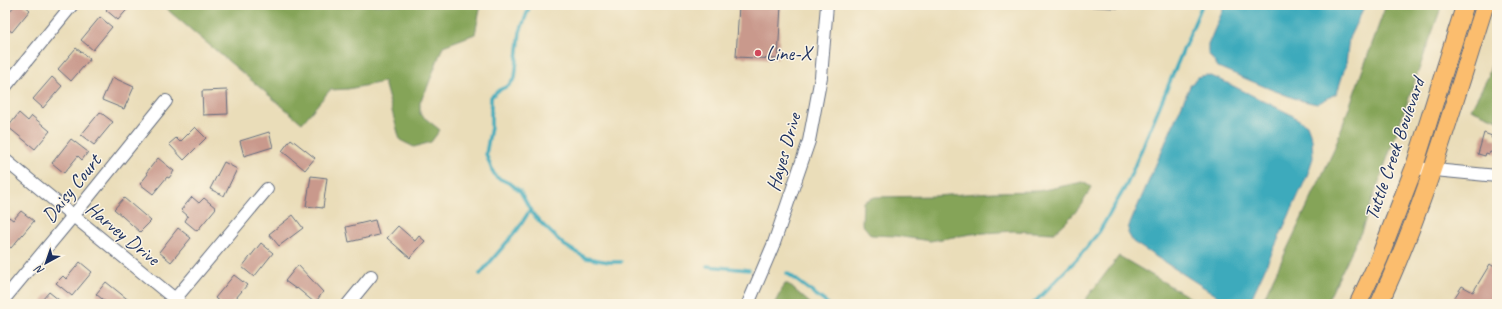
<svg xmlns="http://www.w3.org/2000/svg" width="1502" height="309" font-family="Caveat,sans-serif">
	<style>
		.forest { fill: #85a458; stroke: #506a5b }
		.water { fill: #3daabc; stroke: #2c6c8d }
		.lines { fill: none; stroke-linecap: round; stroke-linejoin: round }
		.stream { stroke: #3daabc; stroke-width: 3.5 }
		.building { fill: #c9998c }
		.minor-casing { stroke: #636c7e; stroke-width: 14 }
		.highway-casing { stroke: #636c7e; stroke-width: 19 }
		.minor { stroke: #fff; stroke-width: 12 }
		.highway { stroke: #fbbd6e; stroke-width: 17 }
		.poi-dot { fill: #d1495b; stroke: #fcf5e5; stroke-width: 1.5 }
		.labels { text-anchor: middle; stroke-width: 3; stroke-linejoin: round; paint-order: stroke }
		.poi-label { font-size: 20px; fill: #1b2f5e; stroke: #fcf5e5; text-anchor: start }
		.street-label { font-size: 20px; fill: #1b2f5e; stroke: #fcf5e5 }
	</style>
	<rect width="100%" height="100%" fill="#fcf5e5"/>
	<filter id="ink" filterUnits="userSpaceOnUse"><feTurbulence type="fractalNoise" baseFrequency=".025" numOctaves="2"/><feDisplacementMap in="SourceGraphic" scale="8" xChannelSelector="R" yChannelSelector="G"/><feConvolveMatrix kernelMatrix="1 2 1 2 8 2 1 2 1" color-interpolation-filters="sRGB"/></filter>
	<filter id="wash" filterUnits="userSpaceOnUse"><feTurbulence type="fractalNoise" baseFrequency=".012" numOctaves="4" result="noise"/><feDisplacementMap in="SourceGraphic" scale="16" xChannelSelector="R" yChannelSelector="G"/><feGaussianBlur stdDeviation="0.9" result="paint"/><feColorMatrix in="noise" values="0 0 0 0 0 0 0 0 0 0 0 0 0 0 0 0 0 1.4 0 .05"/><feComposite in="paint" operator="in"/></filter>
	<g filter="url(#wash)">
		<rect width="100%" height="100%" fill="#eaddb9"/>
		<g class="forest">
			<path d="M 165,5 L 481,5 L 475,34 L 443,46 L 427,88 L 420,102 L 420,114 L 440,130 L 431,142 L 414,147 L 400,140 L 384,82 L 348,89 L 330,90 L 302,123 L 170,12 Z"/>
			<path d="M 1386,5 L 1442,5 L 1361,232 L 1326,304 L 1261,304 L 1333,152 Z"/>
			<path d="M 1497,42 L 1497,120 L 1471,109 L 1488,77 Z"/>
			<path d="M 1083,182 L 1091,187 C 1083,206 1069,220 1054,233 L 1013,231 L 971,234 L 930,241 L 896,236 L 871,235 L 862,224 L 863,202 L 875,197 L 935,196 L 993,192 L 1038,191 Z"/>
			<path d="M 1119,256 L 1201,304 L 1082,304 Z"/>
			<path d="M 785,284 L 788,284 L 811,304 L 774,304 Z"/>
		</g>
		<g class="water">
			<path d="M 1225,5 L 1365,5 L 1349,38 L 1346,64 L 1337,93 L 1317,104 L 1299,100 L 1270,89 L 1218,67 L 1208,53 L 1208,45 Z"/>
			<path d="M 1207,75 L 1219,79 L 1290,114 L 1307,125 L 1312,139 L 1313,158 L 1307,176 L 1252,297 L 1244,303 L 1230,304 L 1133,242 L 1128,233 L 1129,226 L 1190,86 L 1197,77 Z"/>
		</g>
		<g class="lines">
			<g class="stream">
				<path d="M 530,5 L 520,32 L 515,78 L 508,86 L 499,90 L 491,97 L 491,127 L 486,154 L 492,170 L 496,177 L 511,184 L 520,191 L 532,213 L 541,223 L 564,245 L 586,258 L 609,262 L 621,262"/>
				<path d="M 707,266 L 749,270"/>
				<path d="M 787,273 L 828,304"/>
				<path d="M 480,274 L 518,229 L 530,210"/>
				<path d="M 1033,304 L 1078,258 L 1099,232 L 1127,184 L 1202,5"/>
			</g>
		</g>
		<g id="blocks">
			<g class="building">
				<path d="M 15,5 L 24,5 L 30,10 L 12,32 L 5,27 L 5,17 Z"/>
				<path d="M 110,5 L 131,5 L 118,20 L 106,10 Z"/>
				<path d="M 739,5 L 781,5 L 778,59 L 736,57 Z"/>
				<path d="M 1078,5 L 1134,5 L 1133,9 L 1078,6 Z"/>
				<path d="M 100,17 L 112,27 L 93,50 L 81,40 Z"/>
				<path d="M 76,48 L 90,59 L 71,81 L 58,69 Z"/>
				<path d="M 52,77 L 62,86 L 43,108 L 33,99 Z"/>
				<path d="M 112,77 L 134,87 L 124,109 L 102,100 Z"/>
				<path d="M 227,90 L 228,114 L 203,115 L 202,91 Z"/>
				<path d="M 100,112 L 113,122 L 94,145 L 81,135 Z"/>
				<path d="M 19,113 L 28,121 L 32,116 L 50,131 L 35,149 L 8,127 Z"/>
				<path d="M 195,127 L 206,138 L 184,160 L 169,144 L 176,138 L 180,142 Z"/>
				<path d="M 269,132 L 273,147 L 244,156 L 240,141 Z"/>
				<path d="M 1484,133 L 1492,136 L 1491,138 L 1497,139 L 1497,154 L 1490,152 L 1489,154 L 1486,153 L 1485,156 L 1478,154 Z"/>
				<path d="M 71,139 L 88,152 L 82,160 L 78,156 L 64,173 L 52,163 Z"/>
				<path d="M 291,139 L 315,158 L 305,170 L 282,151 Z"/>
				<path d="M 158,158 L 174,171 L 169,178 L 167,177 L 153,194 L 140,184 L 148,174 L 146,173 Z"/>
				<path d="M 224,162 L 237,169 L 224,196 L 210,189 Z"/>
				<path d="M 311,176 L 327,178 L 323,208 L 306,206 Z"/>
				<path d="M 192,197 L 199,203 L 204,198 L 216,208 L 197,231 L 185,221 L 188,216 L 181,210 Z"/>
				<path d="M 124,198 L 151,221 L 140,232 L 114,209 Z"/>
				<path d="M 21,211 L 34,221 L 11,248 L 5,244 L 5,222 L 9,217 L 13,220 Z"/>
				<path d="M 293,215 L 303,228 L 279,246 L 269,234 Z"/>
				<path d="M 375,220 L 379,235 L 349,242 L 346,227 Z"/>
				<path d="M 398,226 L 415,241 L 419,236 L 425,241 L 410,258 L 387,238 Z"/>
				<path d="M 178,228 L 191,238 L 171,262 L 159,252 Z"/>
				<path d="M 261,243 L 273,253 L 254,277 L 242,267 Z"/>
				<path d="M 80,262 L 92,272 L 72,296 L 56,283 L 63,276 L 66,279 Z"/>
				<path d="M 1490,264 L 1497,269 L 1497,304 L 1458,304 L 1453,300 L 1462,286 L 1473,292 Z"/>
				<path d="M 298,265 L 323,292 L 315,303 L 297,288 L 296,289 L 285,281 Z"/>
				<path d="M 234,275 L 247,285 L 231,304 L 222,304 L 215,298 Z"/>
				<path d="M 106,282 L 131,302 L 129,304 L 108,304 L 96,294 Z"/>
				<path d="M 49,292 L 64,304 L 45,304 L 46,303 L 42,300 Z"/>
			</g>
		</g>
	</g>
	<g filter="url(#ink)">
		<use href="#blocks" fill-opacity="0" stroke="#636c7e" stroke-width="1"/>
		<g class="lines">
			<g class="minor-casing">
				<g id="minor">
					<path d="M 5,87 L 72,5"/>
					<path d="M 5,160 L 181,304"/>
					<path d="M 1414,168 L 1497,176"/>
					<path d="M 5,298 L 73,216 L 166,101"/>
					<path d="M 175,299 L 267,189"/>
					<path d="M 348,304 L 371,276"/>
					<path d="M 748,304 L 774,243 L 809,141 L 821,77 L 827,5"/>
				</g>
			</g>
			<g class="highway-casing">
				<g id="highway">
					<path d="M 1358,304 L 1379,259 L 1414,168 L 1465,5"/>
					<path d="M 1379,304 C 1424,208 1453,106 1485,5"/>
				</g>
			</g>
			<use href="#minor" class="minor"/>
			<use href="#highway" class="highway"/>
		</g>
	</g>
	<circle class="poi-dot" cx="758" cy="53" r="4"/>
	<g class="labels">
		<g class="poi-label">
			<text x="766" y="60">Line-X</text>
		</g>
		<g class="street-label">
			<text transform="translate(1394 149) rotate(-71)" y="7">Tuttle Creek Boulevard</text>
			<text transform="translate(783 152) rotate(-74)" y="7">Hayes Drive</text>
			<text transform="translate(71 188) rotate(-51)" y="7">Daisy Court</text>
			<text transform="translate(123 233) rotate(39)" y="7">Harvey Drive</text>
		</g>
	</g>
	<rect width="1502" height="309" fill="none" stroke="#fcf5e5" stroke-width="20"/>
	<g transform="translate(46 263) rotate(220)" stroke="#fcf5e5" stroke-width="3" paint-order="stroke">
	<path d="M0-3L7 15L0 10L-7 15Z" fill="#1b2f5e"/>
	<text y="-6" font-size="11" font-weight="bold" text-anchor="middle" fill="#1b2f5e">N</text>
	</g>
</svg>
